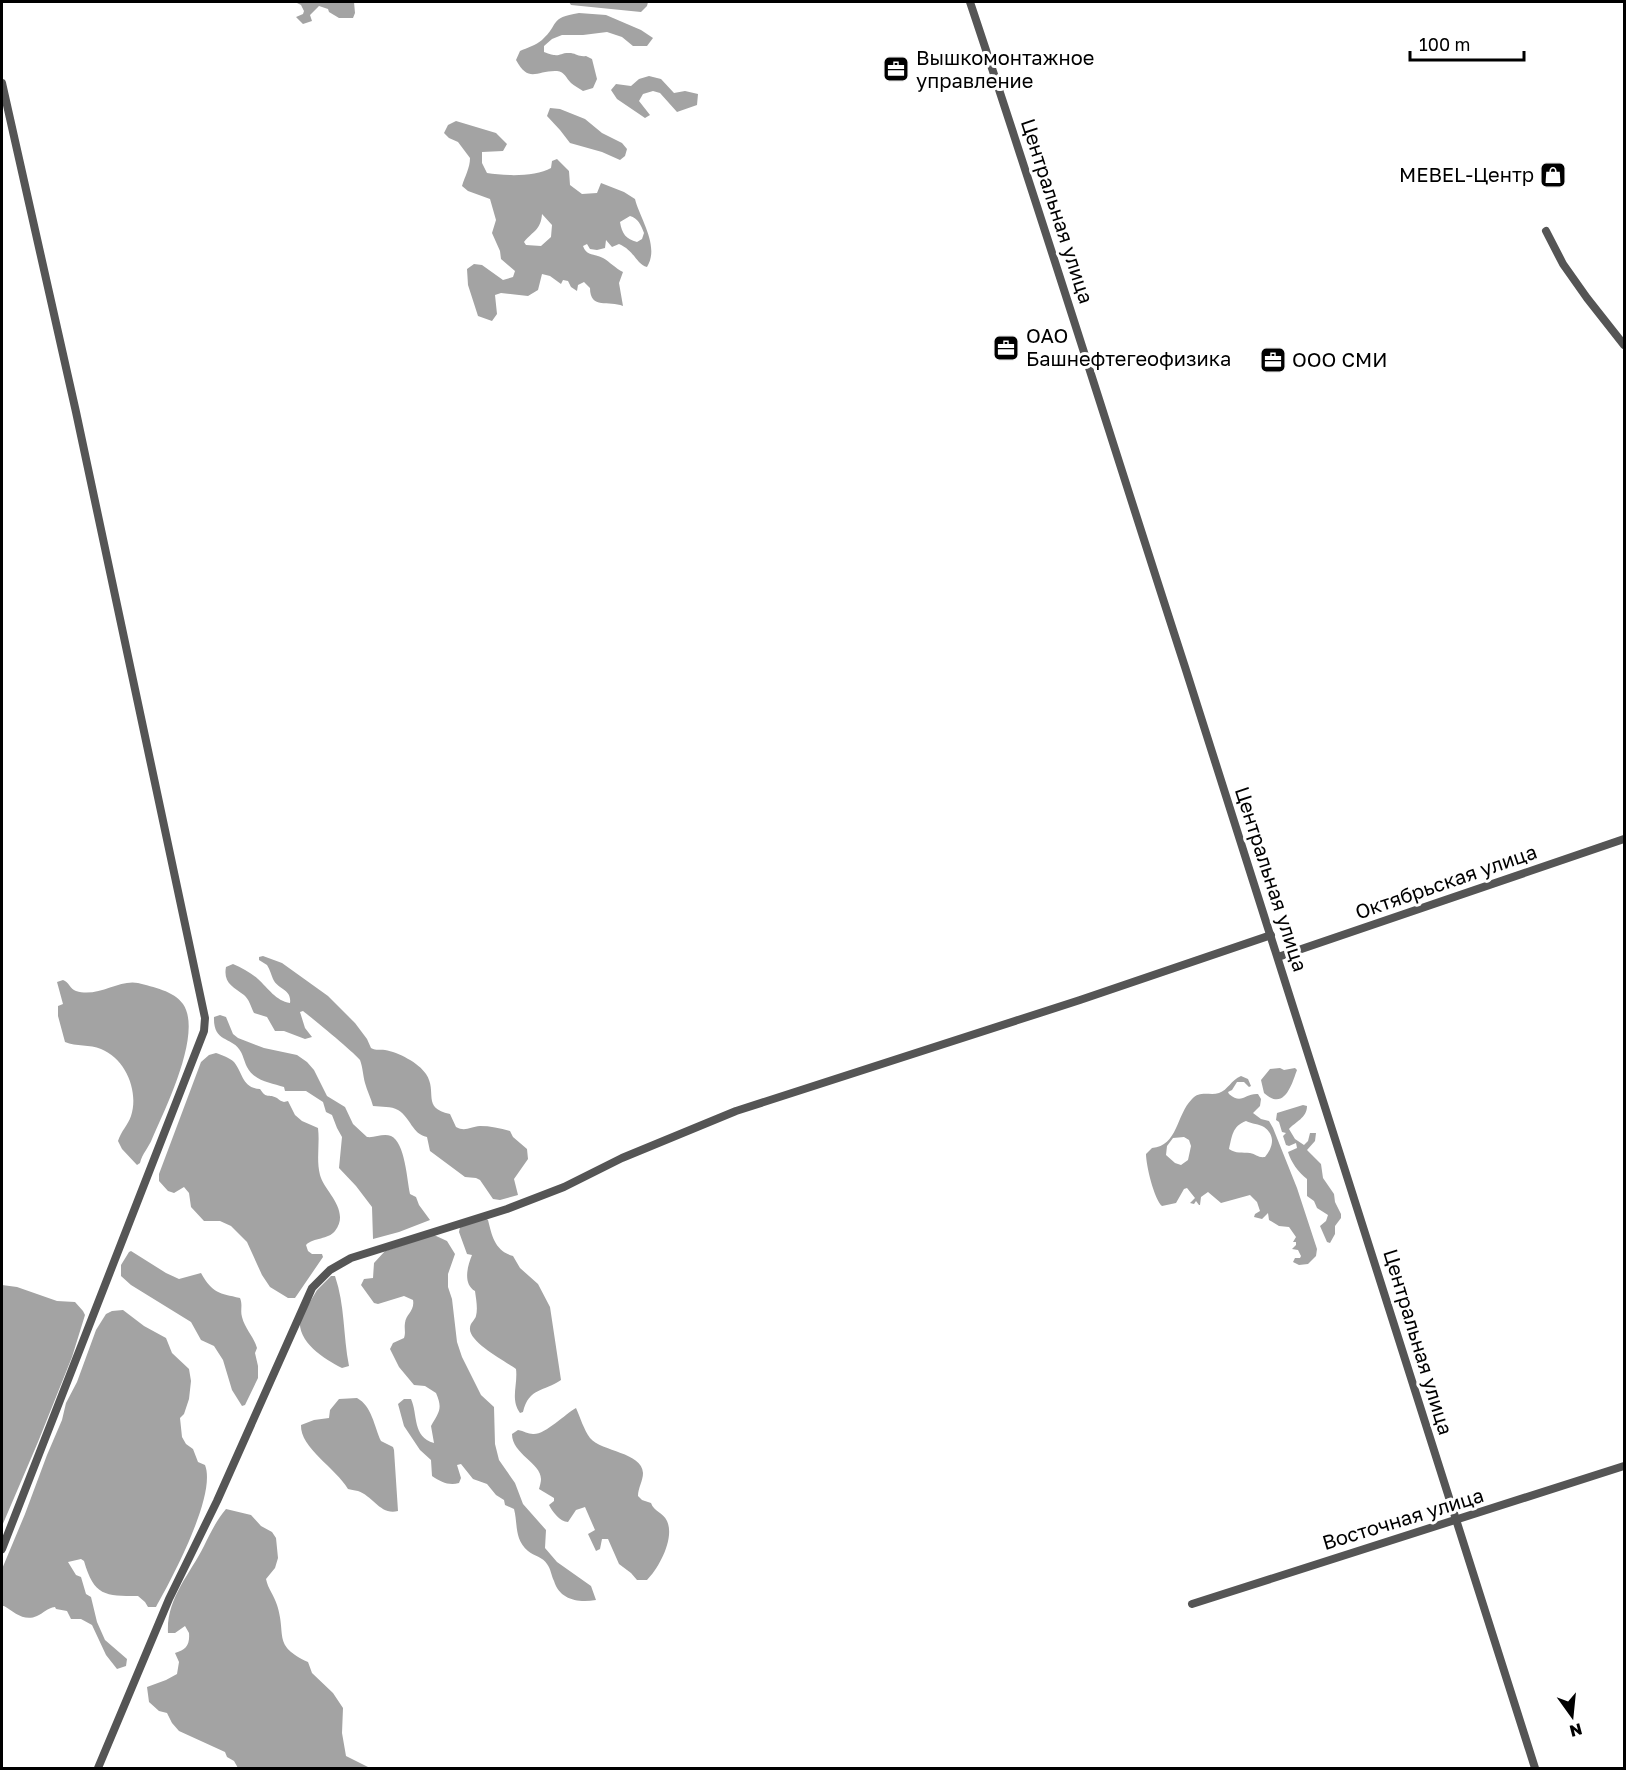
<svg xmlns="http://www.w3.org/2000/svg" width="1626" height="1770" font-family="'Golos Text',sans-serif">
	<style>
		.water { fill: #a3a3a3; fill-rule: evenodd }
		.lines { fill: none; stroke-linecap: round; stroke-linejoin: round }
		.minor { stroke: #555; stroke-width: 8 }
		.labels { text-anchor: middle; stroke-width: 6; stroke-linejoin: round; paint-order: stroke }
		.poi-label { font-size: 20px; fill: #000; stroke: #fff; text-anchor: start }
		.street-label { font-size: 20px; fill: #000; stroke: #fff }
	</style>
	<rect width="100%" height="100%" fill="#fff"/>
	<g class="water">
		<path d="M 295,2 L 354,2 L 355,13 L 353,18 L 339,18 L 329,12 L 328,9 L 319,6 L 310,15 L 312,21 L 303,24 L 296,17 L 303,14 L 304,11 L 301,5 Z"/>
		<path d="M 569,2 L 648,2 L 647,6 L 641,12 L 571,5 Z"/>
		<path d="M 579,13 L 606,15 L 641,30 L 653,38 L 647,46 L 633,46 L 622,37 L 607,32 L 583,35 L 562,35 L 552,39 L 544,46 L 544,52 C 561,59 558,52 571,53 C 577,54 579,57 586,56 L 592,59 L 597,79 L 593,88 L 583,91 C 579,88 574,86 571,83 C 566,78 565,72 557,71 C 537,70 529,84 516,60 L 520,51 C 527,48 536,45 542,40 C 560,24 548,18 579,13 Z"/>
		<path d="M 649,76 L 661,79 L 674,93 L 685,91 L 698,94 L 697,105 L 677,112 L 660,93 L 653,91 L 643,94 L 639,101 L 650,115 L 645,118 L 617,99 L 611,90 L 616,84 L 631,86 L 639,79 Z"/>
		<path d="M 550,108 L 560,109 L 585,119 L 602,133 L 622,143 L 627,149 L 625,156 L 620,160 L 602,152 L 570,143 L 560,130 L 547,116 Z"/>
		<path d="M 456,121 L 496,133 L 507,144 L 503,151 L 482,152 L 482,163 L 487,173 C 505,176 536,177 551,168 L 552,161 L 557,159 L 569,171 L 570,185 L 582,194 L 597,193 L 601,183 L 624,192 L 635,199 C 640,219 660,246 647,267 C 636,264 635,251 619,244 L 612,247 L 606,240 L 605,248 L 597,250 L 590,249 L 587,244 L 583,246 C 587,257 594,253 603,258 C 610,262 615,268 623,272 L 619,283 L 623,306 C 609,300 590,310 590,288 L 584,282 L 578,285 L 577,291 L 571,287 L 568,281 L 563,280 L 561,284 L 550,276 L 542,274 L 538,290 L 528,296 L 501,293 L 495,295 L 497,314 L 492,321 L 478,316 L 468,285 L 467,269 L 474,264 L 482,265 L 503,280 L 513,277 L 515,271 L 501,259 L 500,251 L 492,233 L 496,220 L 490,199 L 468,191 L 462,186 C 465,176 470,168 470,158 L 458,142 L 449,138 L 444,133 L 448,125 ZM 542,214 L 552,225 L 551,237 L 541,246 L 526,245 L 524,242 C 533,231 541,230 542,214 ZM 630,216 C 638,218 641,225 644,233 L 642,239 L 637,242 C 626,239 622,234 620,222 Z"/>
		<path d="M 263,956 L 282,963 L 328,996 L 355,1023 L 367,1039 L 371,1048 C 377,1051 379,1049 385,1050 C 398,1052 419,1063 426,1074 C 438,1092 421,1108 450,1114 L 456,1127 C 465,1132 470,1127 480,1126 C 490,1126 500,1128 510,1131 L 513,1137 L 527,1149 L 528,1159 L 514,1179 L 518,1195 L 500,1200 L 493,1199 L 480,1180 L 476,1178 L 465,1177 L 430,1151 L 427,1137 C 412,1134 411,1118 398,1110 C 391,1106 382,1107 373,1106 C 371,1098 367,1091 365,1083 C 363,1076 363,1068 360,1060 C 357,1055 311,1017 303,1011 L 300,1012 L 305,1028 L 312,1037 L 305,1039 L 284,1031 L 275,1031 L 267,1017 L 254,1013 C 251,1007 249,999 244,995 C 233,987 223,983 226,967 L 233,964 C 242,968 251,973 258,979 C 268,988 276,1001 290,1003 C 292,989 278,990 273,979 C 271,974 270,970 267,965 L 259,960 L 259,957 Z"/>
		<path d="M 63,980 C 69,982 70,989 76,991 C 98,998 119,979 138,983 C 153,987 174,991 183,1004 C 203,1033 165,1109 152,1139 C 149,1147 142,1154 140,1163 L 137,1165 L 122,1149 L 118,1141 C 121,1131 128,1125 131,1116 C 139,1092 126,1059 101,1049 C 90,1044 76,1047 65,1042 L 58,1016 L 58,1006 L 63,1004 L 57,982 Z"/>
		<path d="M 220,1015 L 226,1017 L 233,1034 L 238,1038 L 264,1048 L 297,1055 L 307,1062 L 314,1070 L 327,1096 L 345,1107 L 353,1124 L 367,1137 C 375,1138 383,1133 391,1136 C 405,1142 407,1180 410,1194 L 416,1197 L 419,1205 L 430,1220 L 399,1232 L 373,1239 L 372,1207 L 356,1186 L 339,1168 L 342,1137 L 337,1128 L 332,1115 L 326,1112 L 323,1102 L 306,1091 L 285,1091 L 284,1087 C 271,1083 254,1081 247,1067 C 244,1061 243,1054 239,1049 C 231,1037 213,1042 214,1017 Z"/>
		<path d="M 216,1053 C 222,1055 230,1058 234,1062 C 243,1073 242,1088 260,1089 C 267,1100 268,1093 277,1098 C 279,1100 281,1101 284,1102 L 288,1101 L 295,1115 L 302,1121 L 318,1128 C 320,1144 316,1159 320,1175 C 324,1191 351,1210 335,1231 C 328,1240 314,1237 306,1245 L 308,1251 L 312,1254 L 322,1254 L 323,1257 L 295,1298 L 288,1298 L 270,1287 L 262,1275 L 247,1242 L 231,1226 L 220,1221 L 204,1221 L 191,1207 L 189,1193 L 184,1187 L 174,1193 L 168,1191 L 159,1181 L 159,1174 L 201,1062 L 209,1055 Z"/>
		<path d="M 1280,1068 L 1284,1070 L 1295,1068 L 1297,1070 C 1292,1083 1285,1112 1264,1093 L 1261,1080 L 1270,1069 Z"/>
		<path d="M 1241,1076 L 1248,1079 L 1251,1086 L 1249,1087 L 1244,1082 L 1237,1082 L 1232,1090 L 1228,1092 L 1229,1094 C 1242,1105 1245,1093 1258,1094 L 1261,1099 L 1260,1106 L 1253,1113 L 1261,1119 L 1269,1121 L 1273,1128 L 1297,1188 L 1317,1249 L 1316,1256 L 1308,1264 L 1299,1265 L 1293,1262 L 1295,1258 L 1300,1258 L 1301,1256 L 1298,1250 L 1292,1249 L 1296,1245 L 1296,1242 L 1293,1242 L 1296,1237 L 1289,1227 L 1279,1226 L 1269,1220 L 1268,1213 L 1262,1219 L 1254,1217 L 1255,1214 L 1260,1211 L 1257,1202 L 1250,1195 L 1221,1203 L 1208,1192 L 1201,1197 L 1200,1205 L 1199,1205 L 1196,1201 L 1194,1204 L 1190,1203 L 1195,1198 L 1187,1188 L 1184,1189 L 1176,1203 L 1162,1206 C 1154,1199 1146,1165 1146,1154 L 1152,1148 C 1178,1146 1176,1115 1192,1099 C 1200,1090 1210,1096 1219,1093 C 1228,1090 1231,1080 1241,1076 ZM 1246,1121 C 1252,1124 1259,1124 1264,1127 C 1276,1136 1273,1147 1265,1157 C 1258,1158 1256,1154 1250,1153 C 1242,1152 1236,1154 1229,1149 C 1232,1137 1232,1126 1246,1121 ZM 1184,1137 L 1189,1140 L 1191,1146 L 1188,1160 L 1181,1165 L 1175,1163 L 1166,1155 L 1167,1146 L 1173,1138 Z"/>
		<path d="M 1303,1105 L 1307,1106 C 1307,1118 1295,1122 1289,1129 L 1295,1139 L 1304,1145 L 1308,1141 L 1310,1133 L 1316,1133 L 1315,1141 L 1307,1150 L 1321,1164 L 1323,1178 L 1334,1194 L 1335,1202 L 1341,1214 L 1341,1218 L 1335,1226 L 1335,1234 L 1330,1243 L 1327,1242 L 1320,1226 L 1326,1221 L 1328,1215 L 1317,1208 L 1314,1201 L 1307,1196 L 1307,1179 C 1298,1172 1291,1162 1288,1152 L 1297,1148 L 1296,1143 L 1289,1146 L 1286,1145 L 1283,1136 L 1286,1133 L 1282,1132 L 1279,1122 L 1276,1120 L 1277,1113 Z"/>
		<path d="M 485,1218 L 488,1220 C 492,1236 495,1251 513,1256 L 520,1268 L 538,1284 L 550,1307 L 561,1380 C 544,1392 529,1387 523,1412 L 520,1413 C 510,1399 518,1385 516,1369 C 505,1361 468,1342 470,1328 C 470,1323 475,1320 476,1316 C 478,1308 476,1299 475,1291 C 463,1284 467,1267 472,1255 L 467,1254 L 459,1232 L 460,1227 Z"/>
		<path d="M 434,1235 L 447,1241 L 455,1254 L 448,1274 L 448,1287 L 452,1299 L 457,1342 L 462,1357 L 481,1395 L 494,1407 L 495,1444 L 499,1460 L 515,1483 L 523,1504 L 546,1530 L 545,1548 L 557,1562 L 591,1586 L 596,1600 C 578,1603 560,1600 554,1581 C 551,1575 551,1569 547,1564 C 543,1557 534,1556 528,1551 C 514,1539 518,1524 514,1509 L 505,1505 L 504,1500 L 496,1495 L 487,1484 L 473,1479 L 461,1464 L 457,1465 L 461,1478 L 459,1483 C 449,1486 441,1482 432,1476 L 431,1460 L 420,1450 L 404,1426 L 398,1404 L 404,1399 L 411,1399 C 418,1414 412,1437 434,1443 L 431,1426 C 439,1412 443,1409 436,1393 L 425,1386 L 414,1385 L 399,1367 L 390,1349 L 393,1343 L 404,1338 C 406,1332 404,1329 405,1323 C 406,1314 415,1311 413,1300 L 404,1296 L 378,1304 L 374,1303 L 361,1285 L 364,1279 L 373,1278 L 374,1263 L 385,1251 Z"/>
		<path d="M 131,1251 L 166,1273 L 179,1279 L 201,1273 C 213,1294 219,1293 240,1298 C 243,1305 240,1310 242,1317 C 245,1329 254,1337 257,1348 L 255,1353 L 258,1366 L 258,1378 L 245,1405 L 242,1406 L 232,1390 L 223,1360 L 214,1346 L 201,1340 L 191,1322 L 131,1285 L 121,1276 L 121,1265 L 129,1252 Z"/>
		<path d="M 331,1276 L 335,1276 C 345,1305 343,1335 349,1366 L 342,1368 C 324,1359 297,1342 300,1319 L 317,1290 Z"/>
		<path d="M 2,1285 L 17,1287 L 57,1301 L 75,1302 L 83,1311 L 85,1315 L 72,1357 L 38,1442 L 2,1526 Z"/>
		<path d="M 123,1310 L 144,1326 L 166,1338 L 172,1353 L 189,1369 L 191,1381 L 189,1399 L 184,1414 L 180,1418 L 182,1437 L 186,1444 L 193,1449 L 198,1462 L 205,1465 C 217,1495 171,1580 156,1607 L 148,1607 L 145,1602 L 138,1596 C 105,1596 94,1596 84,1561 L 81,1559 L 68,1562 L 76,1575 L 81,1577 L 86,1594 L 91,1597 L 97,1622 L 105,1640 L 127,1659 L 126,1666 L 117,1669 L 106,1655 L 92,1625 L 81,1619 L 71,1619 L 67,1611 L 56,1609 L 55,1607 C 47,1608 44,1613 37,1616 C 24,1622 14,1612 4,1606 L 2,1606 L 2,1569 L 25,1514 L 47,1455 L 62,1420 L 66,1403 L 77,1382 L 96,1330 L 106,1314 L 112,1311 Z"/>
		<path d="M 357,1398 C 372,1406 374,1426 381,1441 L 393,1447 L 394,1450 L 398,1511 C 381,1516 373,1496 358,1491 C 354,1490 351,1490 348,1489 C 336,1468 300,1448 301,1425 L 314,1420 L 329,1418 L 330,1410 L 339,1399 Z"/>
		<path d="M 576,1408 C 580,1417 584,1430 590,1438 C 602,1452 642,1452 643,1473 C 643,1481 638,1488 638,1496 L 642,1500 L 651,1503 C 654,1512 663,1512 667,1521 C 675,1538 659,1568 647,1580 L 637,1580 L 631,1573 L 619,1564 L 608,1539 L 602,1539 L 600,1549 L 596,1551 L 588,1534 L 595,1530 L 585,1507 L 576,1510 L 568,1522 C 560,1522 552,1511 549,1505 L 554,1501 L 554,1498 L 539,1489 C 540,1485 541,1482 541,1479 C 541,1463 512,1454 512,1434 L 518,1430 C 524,1431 528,1434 533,1434 C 545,1435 565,1414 576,1408 Z"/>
		<path d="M 226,1509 L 251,1515 L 261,1526 L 272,1532 L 276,1538 L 278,1558 L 275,1568 L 266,1579 C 268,1589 274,1595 277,1605 C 287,1636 272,1645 308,1662 L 312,1673 L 333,1693 L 343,1708 L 342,1733 L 346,1756 L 370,1768 L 238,1768 L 234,1761 L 227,1757 L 225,1752 L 179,1731 L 172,1723 L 167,1713 L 159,1711 L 149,1702 L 147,1687 L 166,1680 L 177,1674 L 179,1662 L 175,1653 C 186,1650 190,1645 189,1633 L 185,1626 L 175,1633 L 168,1633 C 166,1599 190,1574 204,1546 C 211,1532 216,1521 226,1509 Z"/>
	</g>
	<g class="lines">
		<g class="minor">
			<path d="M 970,2 C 1044,223 1113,445 1185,667 C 1303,1034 1420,1401 1535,1768"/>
			<path d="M 2,83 L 76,412 L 205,1018 L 204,1031 L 2,1549"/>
			<path d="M 1546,231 L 1563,264 L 1587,298 L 1624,345"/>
			<path d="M 1278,957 L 1624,839"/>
			<path d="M 1192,1604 L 1624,1466"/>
			<path d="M 98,1768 L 169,1599 L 217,1501 L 312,1288 L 330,1270 L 351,1258 L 507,1209 L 564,1187 L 622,1158 L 736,1111 L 1080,1000 L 1271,935"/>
		</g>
	</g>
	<defs>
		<g id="office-square" transform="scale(1.35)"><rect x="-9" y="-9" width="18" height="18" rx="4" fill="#000" stroke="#fff"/><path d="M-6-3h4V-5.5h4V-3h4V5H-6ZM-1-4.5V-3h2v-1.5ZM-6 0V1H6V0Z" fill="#fff"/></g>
		<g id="shop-square" transform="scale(1.35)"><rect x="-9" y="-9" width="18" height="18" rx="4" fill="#000" stroke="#fff"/><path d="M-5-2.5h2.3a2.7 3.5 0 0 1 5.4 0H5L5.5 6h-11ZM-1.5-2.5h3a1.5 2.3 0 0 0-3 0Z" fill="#fff"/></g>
	</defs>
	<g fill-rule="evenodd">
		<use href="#office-square" x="896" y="69"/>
		<use href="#shop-square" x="1553" y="175"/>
		<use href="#office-square" x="1006" y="348"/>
		<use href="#office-square" x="1273" y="360"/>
	</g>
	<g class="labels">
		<g class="poi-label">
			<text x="916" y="65">Вышкомонтажное<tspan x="916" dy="23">управление</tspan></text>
			<text x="1534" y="182" text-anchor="end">MEBEL-Центр</text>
			<text x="1026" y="343">ОАО<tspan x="1026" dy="23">Башнефтегеофизика</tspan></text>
			<text x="1292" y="367">ООО СМИ</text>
		</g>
		<g class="street-label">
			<text transform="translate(1057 211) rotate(72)" y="7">Центральная улица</text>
			<text transform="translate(1271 879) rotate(72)" y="7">Центральная улица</text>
			<text transform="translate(1446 882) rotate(-19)" y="7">Октябрьская улица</text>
			<text transform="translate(1418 1342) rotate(73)" y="7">Центральная улица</text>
			<text transform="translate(1403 1519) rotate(-17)" y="7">Восточная улица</text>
		</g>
	</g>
	<rect width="1626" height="1770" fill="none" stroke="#000000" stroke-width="6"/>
	<g transform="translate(1572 1716) rotate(165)" stroke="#ffffff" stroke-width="4.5" paint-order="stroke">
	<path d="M0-4.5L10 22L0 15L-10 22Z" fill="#000000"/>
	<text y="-9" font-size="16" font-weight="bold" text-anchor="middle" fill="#000000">N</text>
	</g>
	<path d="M1410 51v9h114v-9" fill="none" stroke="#000000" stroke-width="3"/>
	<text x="1419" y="51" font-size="18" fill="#000000" stroke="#ffffff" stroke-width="4.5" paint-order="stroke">100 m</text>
</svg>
